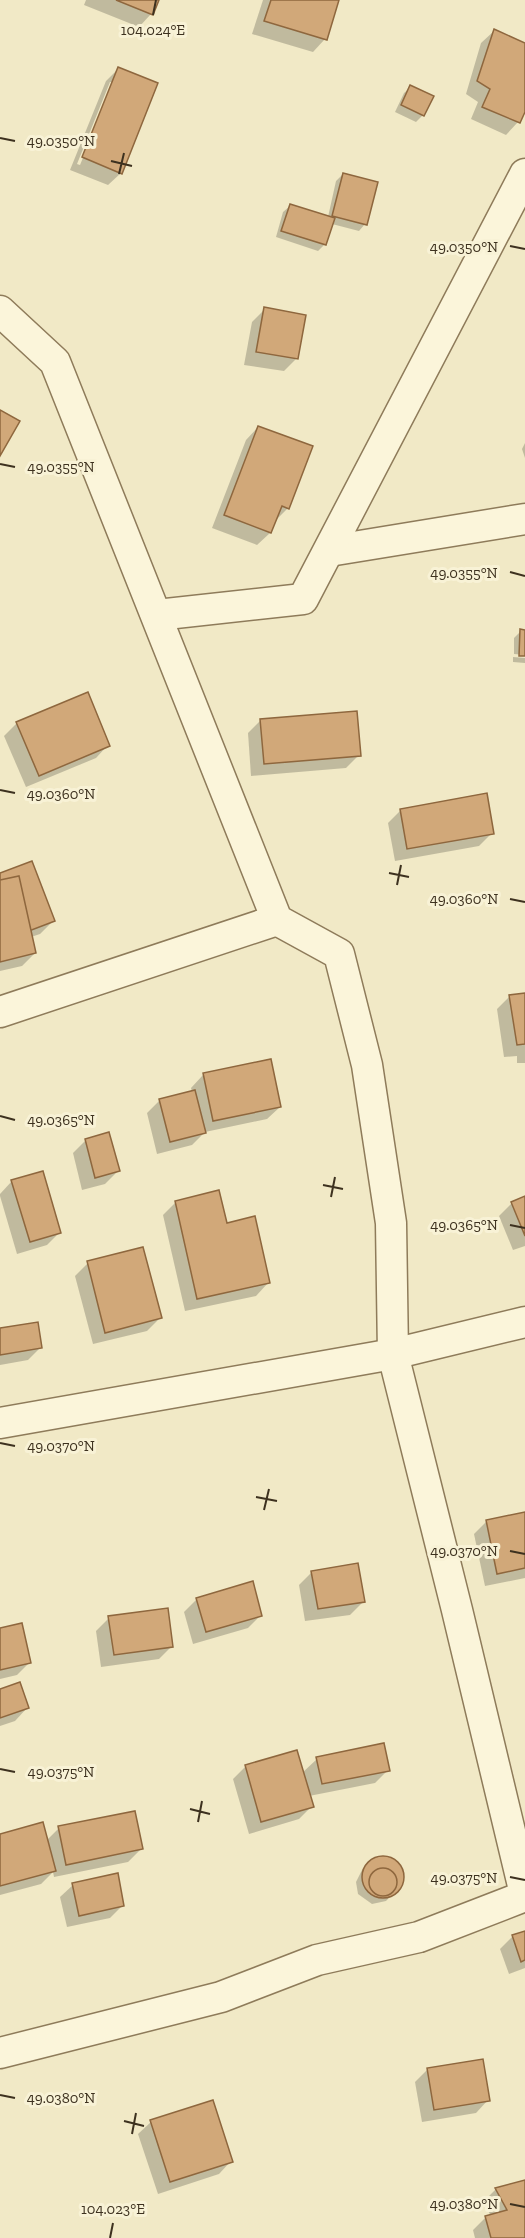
<svg xmlns="http://www.w3.org/2000/svg" width="525" height="2238" font-family="'Zilla Slab',serif">
	<style>
		.shadow { fill: #0003; fill-rule: evenodd }
		.building { fill: #d1a879; stroke: #8e673e; stroke-width: 1.5 }
		.lines { fill: none; stroke-linecap: round; stroke-linejoin: round }
		.street-casing { stroke: #8e7b5a; stroke-width: 33 }
		.street { stroke: #fbf5da; stroke-width: 30 }
		.ticks { fill: none; stroke: #3d311f; stroke-width: 2 }
		.ticks-label { font-size: 15px; text-anchor: middle; fill: #3d311f; stroke: #f8f2d6; stroke-width: 6; stroke-linejoin: round; paint-order: stroke }
	</style>
	<rect width="100%" height="100%" fill="#f1e9c6"/>
	<g class="shadow">
		<path d="M 86,0 L 157,0 L 151,14 L 139,27 L 84,5 Z"/>
		<path d="M 263,0 L 337,0 L 325,39 L 313,52 L 252,34 Z"/>
		<path d="M 494,31 L 525,44 L 525,109 L 518,122 L 506,135 L 471,119 L 478,102 L 466,94 L 481,43 Z"/>
		<path d="M 118,69 L 121,173 L 108,185 L 70,170 L 106,81 ZM 110,82 L 114,82 L 80,165 L 77,164 Z"/>
		<path d="M 411,87 L 423,115 L 416,122 L 395,112 L 404,93 Z"/>
		<path d="M 343,174 L 365,224 L 359,231 L 332,224 L 325,244 L 318,251 L 276,237 L 283,212 L 290,206 L 328,217 L 336,181 Z"/>
		<path d="M 265,309 L 297,358 L 284,371 L 244,365 L 252,322 Z"/>
		<path d="M 258,427 L 288,508 L 274,522 L 270,533 L 257,545 L 212,528 L 246,440 Z"/>
		<path d="M 525,443 L 525,458 L 522,449 Z"/>
		<path d="M 521,631 L 525,631 L 525,655 L 514,654 L 514,638 Z"/>
		<path d="M 513,657 L 525,658 L 525,663 L 513,662 Z"/>
		<path d="M 261,720 L 359,755 L 346,768 L 251,776 L 248,733 Z"/>
		<path d="M 17,723 L 108,745 L 96,758 L 26,787 L 4,736 Z"/>
		<path d="M 401,810 L 492,833 L 479,846 L 395,861 L 388,823 Z"/>
		<path d="M 0,874 L 53,921 L 40,934 L 31,937 L 35,953 L 22,966 L 0,971 Z"/>
		<path d="M 525,994 L 525,1063 L 517,1063 L 517,1056 L 504,1057 L 497,1009 L 510,996 Z"/>
		<path d="M 203,1075 L 280,1107 L 267,1119 L 205,1132 L 192,1145 L 157,1154 L 147,1113 L 159,1101 L 192,1092 L 191,1088 Z"/>
		<path d="M 86,1140 L 118,1171 L 105,1184 L 82,1190 L 73,1153 Z"/>
		<path d="M 12,1181 L 59,1233 L 47,1245 L 17,1254 L 0,1196 L 0,1194 Z"/>
		<path d="M 525,1197 L 525,1246 L 513,1250 L 499,1216 L 512,1203 Z"/>
		<path d="M 176,1202 L 268,1283 L 256,1296 L 185,1311 L 163,1215 Z"/>
		<path d="M 88,1263 L 160,1318 L 147,1331 L 93,1344 L 75,1276 Z"/>
		<path d="M 0,1329 L 41,1347 L 28,1360 L 0,1365 Z"/>
		<path d="M 525,1514 L 525,1578 L 485,1586 L 474,1534 L 487,1521 Z"/>
		<path d="M 312,1572 L 363,1602 L 350,1615 L 305,1621 L 299,1585 Z"/>
		<path d="M 197,1599 L 261,1615 L 248,1628 L 193,1644 L 184,1612 Z"/>
		<path d="M 109,1618 L 172,1646 L 159,1659 L 101,1667 L 96,1631 Z"/>
		<path d="M 0,1630 L 29,1663 L 17,1675 L 0,1679 Z"/>
		<path d="M 0,1691 L 27,1708 L 15,1721 L 0,1726 Z"/>
		<path d="M 317,1759 L 388,1770 L 375,1783 L 309,1796 L 312,1806 L 299,1819 L 249,1834 L 233,1779 L 246,1766 L 302,1773 Z"/>
		<path d="M 59,1828 L 141,1849 L 128,1862 L 54,1877 L 53,1872 L 41,1884 L 0,1895 L 0,1835 L 46,1841 Z"/>
		<path d="M 381,1857 L 388,1857 L 399,1865 L 403,1877 L 402,1884 L 386,1901 L 372,1904 L 358,1894 L 356,1882 L 362,1870 L 369,1863 Z"/>
		<path d="M 73,1885 L 123,1905 L 110,1918 L 67,1927 L 60,1897 Z"/>
		<path d="M 525,1933 L 525,1968 L 509,1974 L 500,1949 L 513,1936 Z"/>
		<path d="M 428,2069 L 488,2100 L 476,2113 L 422,2122 L 415,2082 Z"/>
		<path d="M 151,2122 L 231,2161 L 219,2174 L 158,2194 L 138,2134 Z"/>
		<path d="M 525,2182 L 525,2238 L 475,2238 L 473,2230 L 486,2217 L 491,2216 L 483,2202 L 496,2189 Z"/>
	</g>
	<g class="building">
		<path d="M 116,0 L 159,0 L 153,15 Z"/>
		<path d="M 271,0 L 339,0 L 327,40 L 264,21 Z"/>
		<path d="M 494,29 L 525,43 L 525,112 L 520,123 L 482,107 L 490,89 L 477,81 Z"/>
		<path d="M 118,67 L 158,83 L 122,174 L 82,157 Z"/>
		<path d="M 410,85 L 434,96 L 424,116 L 401,105 Z"/>
		<path d="M 343,173 L 378,182 L 367,225 L 332,216 Z"/>
		<path d="M 290,204 L 335,218 L 326,245 L 281,231 Z"/>
		<path d="M 264,307 L 306,315 L 298,359 L 256,352 Z"/>
		<path d="M 0,410 L 20,421 L 0,456 Z"/>
		<path d="M 258,426 L 313,446 L 289,509 L 282,506 L 271,533 L 224,515 Z"/>
		<path d="M 520,629 L 525,630 L 525,656 L 519,656 Z"/>
		<path d="M 88,692 L 110,746 L 39,776 L 16,722 Z"/>
		<path d="M 357,711 L 361,756 L 264,764 L 260,719 Z"/>
		<path d="M 487,793 L 494,834 L 407,849 L 400,809 Z"/>
		<path d="M 32,861 L 55,921 L 0,942 L 0,873 Z"/>
		<path d="M 19,876 L 36,953 L 0,962 L 0,880 Z"/>
		<path d="M 525,993 L 525,1044 L 517,1045 L 509,995 Z"/>
		<path d="M 271,1059 L 281,1107 L 213,1121 L 203,1073 Z"/>
		<path d="M 195,1090 L 206,1133 L 170,1142 L 159,1099 Z"/>
		<path d="M 109,1132 L 120,1171 L 95,1178 L 85,1139 Z"/>
		<path d="M 43,1171 L 61,1233 L 30,1242 L 11,1180 Z"/>
		<path d="M 219,1190 L 227,1223 L 255,1216 L 270,1283 L 197,1299 L 175,1201 Z"/>
		<path d="M 525,1196 L 525,1236 L 511,1202 Z"/>
		<path d="M 143,1247 L 162,1318 L 105,1333 L 87,1261 Z"/>
		<path d="M 38,1322 L 42,1348 L 0,1355 L 0,1328 Z"/>
		<path d="M 525,1512 L 525,1568 L 497,1574 L 486,1520 Z"/>
		<path d="M 358,1563 L 365,1602 L 318,1609 L 311,1571 Z"/>
		<path d="M 253,1581 L 262,1616 L 206,1632 L 196,1598 Z"/>
		<path d="M 168,1608 L 173,1647 L 114,1655 L 108,1616 Z"/>
		<path d="M 22,1623 L 31,1663 L 0,1670 L 0,1628 Z"/>
		<path d="M 20,1682 L 29,1708 L 0,1718 L 0,1689 Z"/>
		<path d="M 384,1743 L 390,1771 L 322,1784 L 316,1757 Z"/>
		<path d="M 297,1750 L 314,1807 L 261,1822 L 245,1765 Z"/>
		<path d="M 135,1811 L 143,1849 L 66,1865 L 58,1826 Z"/>
		<path d="M 43,1822 L 56,1871 L 0,1886 L 0,1834 Z"/>
		<circle cx="383" cy="1877" r="21"/>
		<circle cx="383" cy="1882" r="14"/>
		<path d="M 118,1873 L 124,1906 L 79,1916 L 72,1883 Z"/>
		<path d="M 525,1931 L 525,1960 L 521,1962 L 512,1935 Z"/>
		<path d="M 483,2059 L 490,2101 L 434,2110 L 427,2068 Z"/>
		<path d="M 213,2100 L 233,2162 L 170,2182 L 150,2120 Z"/>
		<path d="M 525,2180 L 525,2238 L 491,2238 L 485,2216 L 507,2210 L 495,2188 Z"/>
	</g>
	<g class="lines">
		<g class="street-casing">
			<g id="street">
				<path d="M 0,311 L 55,362 L 277,920 L 339,954 L 367,1065 L 391,1223 L 393,1354 L 457,1610 L 525,1894"/>
				<path d="M 329,551 L 525,519"/>
				<path d="M 157,615 L 303,599 L 525,174"/>
				<path d="M 0,1012 L 277,920"/>
				<path d="M 0,1423 L 393,1354 L 525,1322"/>
				<path d="M 0,2053 L 221,1997 L 317,1960 L 419,1937 L 525,1896"/>
			</g>
		</g>
		<use href="#street" class="street"/>
	</g>
	<path class="ticks" d="M 153,15 L 156,0M 0,138 L 15,141M 111,161 L 132,166M 119,174 L 124,153M 510,246 L 525,249M 0,464 L 15,467M 510,572 L 525,576M 0,790 L 15,793M 389,873 L 409,877M 397,885 L 401,865M 510,899 L 525,902M 0,1116 L 15,1120M 323,1185 L 343,1189M 331,1197 L 335,1177M 510,1225 L 525,1228M 0,1443 L 15,1446M 256,1497 L 277,1501M 264,1510 L 269,1489M 510,1551 L 525,1554M 0,1769 L 15,1772M 190,1809 L 210,1814M 198,1822 L 202,1801M 510,1877 L 525,1880M 0,2095 L 15,2098M 124,2121 L 144,2126M 132,2134 L 136,2113M 510,2204 L 525,2207M 110,2238 L 113,2223"/>
	<g class="ticks-label">
		<text x="153" y="35">104.024°E</text>
		<text x="61" y="146">49.0350°N</text>
		<text x="464" y="252">49.0350°N</text>
		<text x="61" y="472">49.0355°N</text>
		<text x="464" y="578">49.0355°N</text>
		<text x="61" y="799">49.0360°N</text>
		<text x="464" y="904">49.0360°N</text>
		<text x="61" y="1125">49.0365°N</text>
		<text x="464" y="1230">49.0365°N</text>
		<text x="61" y="1451">49.0370°N</text>
		<text x="464" y="1556">49.0370°N</text>
		<text x="61" y="1777">49.0375°N</text>
		<text x="464" y="1883">49.0375°N</text>
		<text x="61" y="2103">49.0380°N</text>
		<text x="464" y="2209">49.0380°N</text>
		<text x="113" y="2214">104.023°E</text>
	</g>
</svg>
